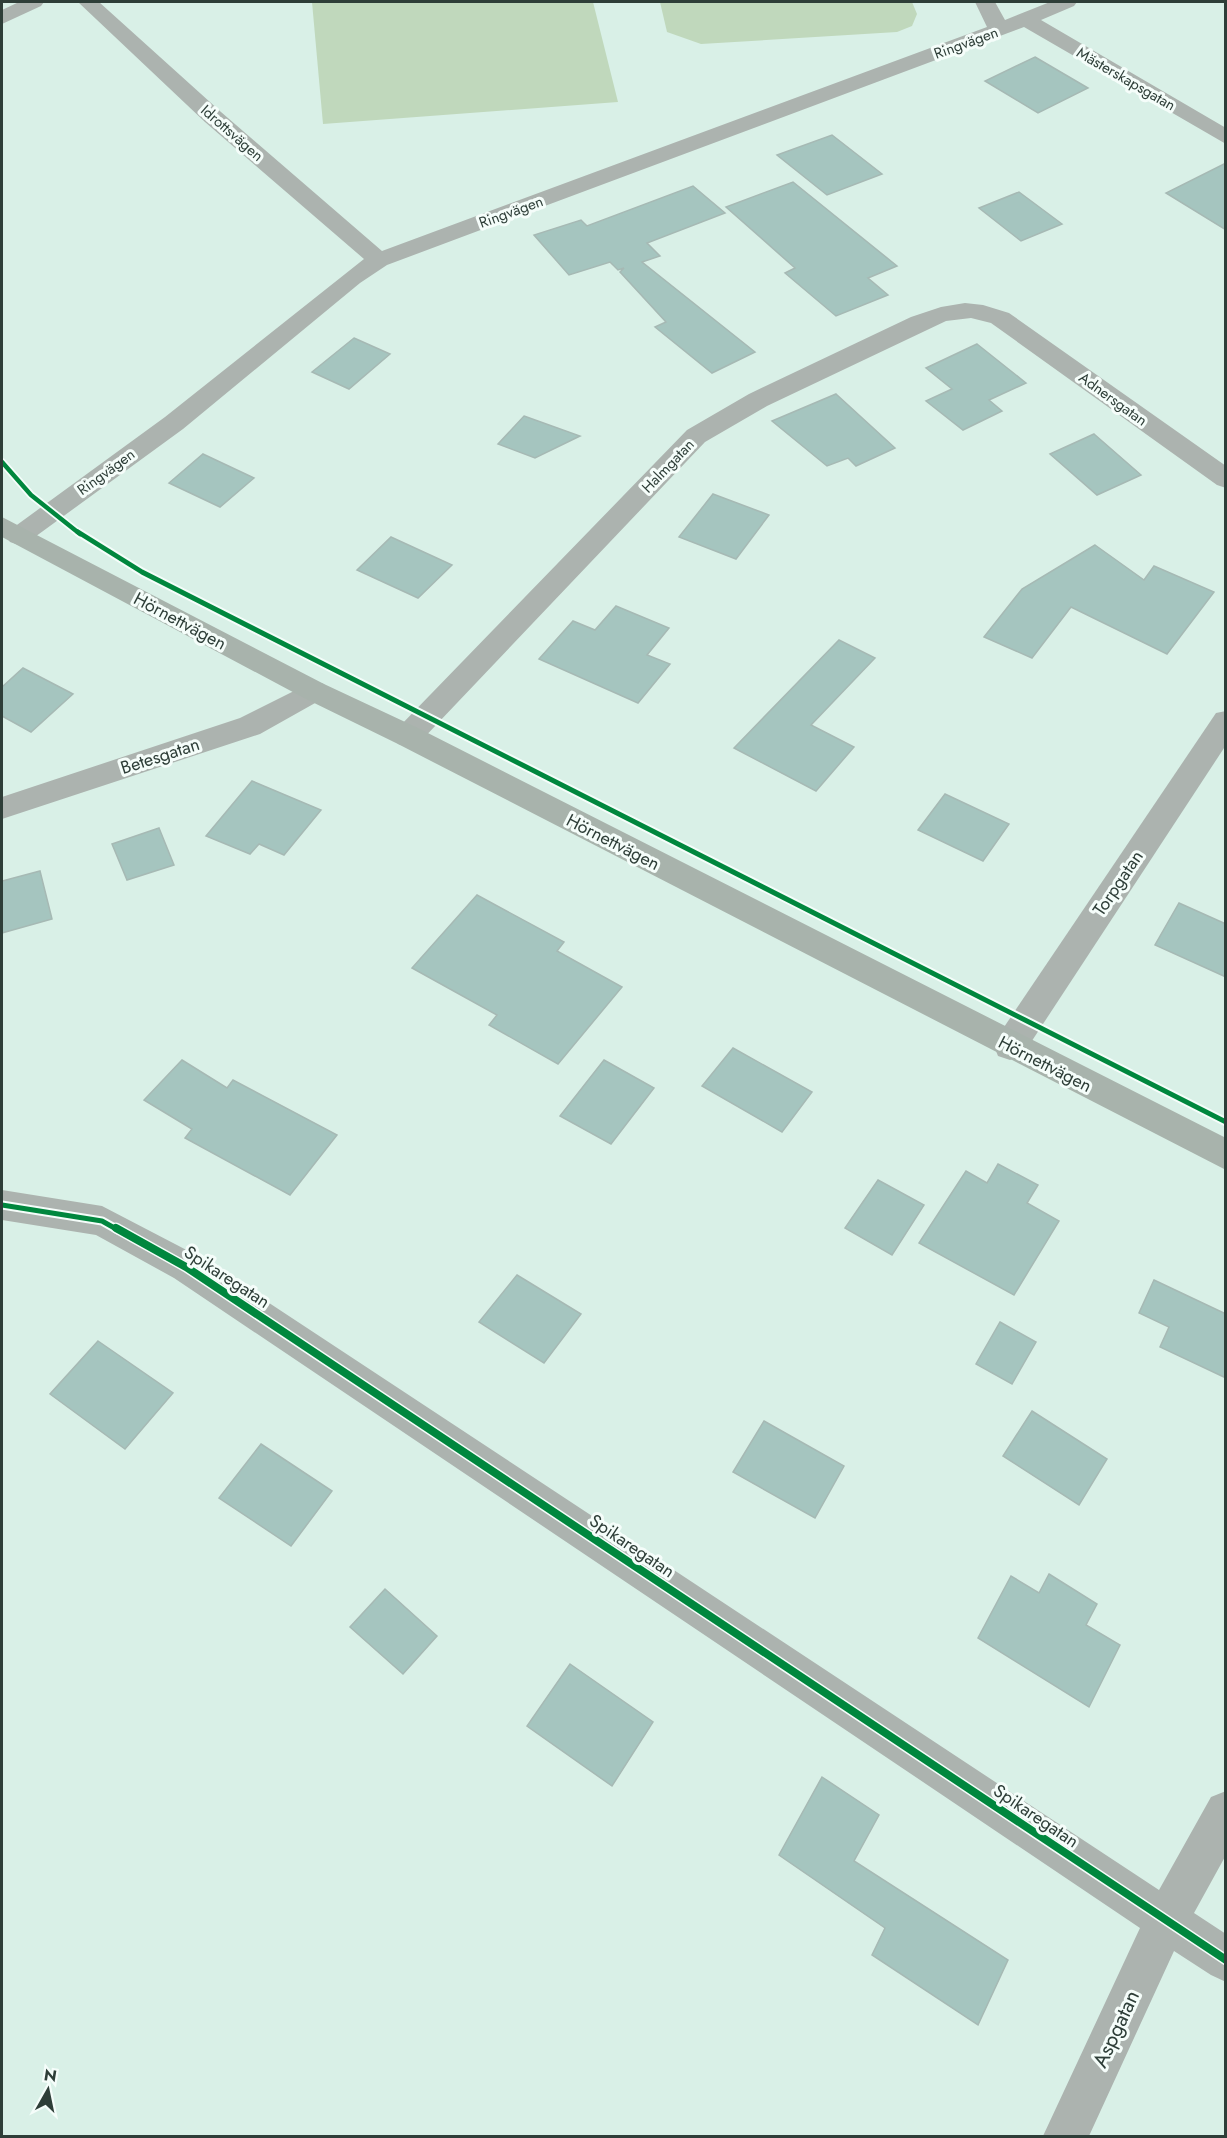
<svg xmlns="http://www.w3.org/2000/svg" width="1227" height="2138" font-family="Jost,sans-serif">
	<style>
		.green { fill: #c0d8bc }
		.building { fill: #a5c5bf; stroke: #a6b9b4; stroke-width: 1.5 }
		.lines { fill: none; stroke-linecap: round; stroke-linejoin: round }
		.street { fill: #acb3af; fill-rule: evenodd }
		.secondary { fill: #a8b3ac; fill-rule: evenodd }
		.cycleway-far2-casing { stroke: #f5fdfa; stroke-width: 8 }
		.cycleway-far1-casing { stroke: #f5fdfa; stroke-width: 9 }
		.cycleway-casing { stroke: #f5fdfa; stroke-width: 11 }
		.cycleway-far2 { stroke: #00873e; stroke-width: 4.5 }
		.cycleway-far1 { stroke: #00873e; stroke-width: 5 }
		.cycleway { stroke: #00873e; stroke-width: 8 }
		.labels { text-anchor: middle; stroke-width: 6; stroke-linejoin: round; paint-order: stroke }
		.far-street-label { font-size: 15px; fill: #2e3e38; stroke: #f5fdfa }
		.street-label { font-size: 18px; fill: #2e3e38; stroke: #f5fdfa }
		.near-street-label { font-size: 21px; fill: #2e3e38; stroke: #f5fdfa }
	</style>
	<rect width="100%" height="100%" fill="#d9f0e7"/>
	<g class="green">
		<path d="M 312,2 L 593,2 L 618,102 L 323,124 Z"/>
		<path d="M 660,2 L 912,2 L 917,14 L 912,26 L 897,32 L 701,44 L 667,32 Z"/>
	</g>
	<g class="building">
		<path d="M 1035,57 L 1088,88 L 1038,113 L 985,81 Z"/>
		<path d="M 832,135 L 882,174 L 827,195 L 777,155 Z"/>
		<path d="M 1226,163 L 1226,230 L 1166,193 Z"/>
		<path d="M 793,182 L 897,266 L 868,278 L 888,295 L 836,316 L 785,273 L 795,268 L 726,207 Z"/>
		<path d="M 693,186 L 725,213 L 647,243 L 660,256 L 642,262 L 755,352 L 712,373 L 655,327 L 666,322 L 620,272 L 624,268 L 618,270 L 610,262 L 569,275 L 534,235 L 581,220 L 587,226 Z"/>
		<path d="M 1019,192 L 1062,224 L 1021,241 L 979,208 Z"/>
		<path d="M 354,338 L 390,354 L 349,389 L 312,372 Z"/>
		<path d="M 977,344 L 1026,383 L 989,400 L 1002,411 L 963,430 L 926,401 L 952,389 L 926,368 Z"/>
		<path d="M 836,394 L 895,448 L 856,466 L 848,458 L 827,466 L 772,421 Z"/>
		<path d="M 524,416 L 580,436 L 535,458 L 498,444 Z"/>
		<path d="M 1094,434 L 1141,475 L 1097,495 L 1050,454 Z"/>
		<path d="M 203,454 L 254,478 L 220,507 L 169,483 Z"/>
		<path d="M 713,494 L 769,515 L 736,559 L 679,537 Z"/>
		<path d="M 391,537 L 452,565 L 418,598 L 357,570 Z"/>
		<path d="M 1095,545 L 1144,580 L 1154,566 L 1214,592 L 1167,654 L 1071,607 L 1032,658 L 984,637 L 1022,589 Z"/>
		<path d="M 616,606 L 669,628 L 647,655 L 670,664 L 638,703 L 539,659 L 573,621 L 595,630 Z"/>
		<path d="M 839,640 L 875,658 L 811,725 L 854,747 L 816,791 L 734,748 Z"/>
		<path d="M 23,668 L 73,694 L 31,732 L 2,716 L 2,687 Z"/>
		<path d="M 252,781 L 321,810 L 284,855 L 259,844 L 250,854 L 206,836 Z"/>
		<path d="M 945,794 L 1009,824 L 983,861 L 918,830 Z"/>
		<path d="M 159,828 L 174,865 L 127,880 L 112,844 Z"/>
		<path d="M 40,871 L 52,919 L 2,933 L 2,881 Z"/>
		<path d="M 477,895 L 564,942 L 557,951 L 622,987 L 558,1064 L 489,1025 L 497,1015 L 412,968 Z"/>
		<path d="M 1179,903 L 1226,924 L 1226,977 L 1155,945 Z"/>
		<path d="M 733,1048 L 812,1092 L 782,1132 L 702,1086 Z"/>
		<path d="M 182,1060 L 227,1088 L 233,1080 L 337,1135 L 290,1195 L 185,1138 L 192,1129 L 144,1100 Z"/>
		<path d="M 604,1060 L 654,1088 L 611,1144 L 560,1116 Z"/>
		<path d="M 998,1164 L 1038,1185 L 1027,1203 L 1059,1221 L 1014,1295 L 919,1243 L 966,1171 L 987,1183 Z"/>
		<path d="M 878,1180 L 924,1205 L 892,1255 L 845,1228 Z"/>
		<path d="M 517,1275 L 581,1314 L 544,1363 L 479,1322 Z"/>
		<path d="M 1154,1280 L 1226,1314 L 1226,1378 L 1160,1347 L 1169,1327 L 1139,1313 Z"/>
		<path d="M 1000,1322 L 1036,1342 L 1012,1384 L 976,1364 Z"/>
		<path d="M 98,1341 L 173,1393 L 125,1449 L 50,1394 Z"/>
		<path d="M 1032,1411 L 1107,1459 L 1079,1505 L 1003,1456 Z"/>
		<path d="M 764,1421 L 844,1466 L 815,1518 L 733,1472 Z"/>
		<path d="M 261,1444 L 332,1491 L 291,1546 L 219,1498 Z"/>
		<path d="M 1049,1574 L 1097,1604 L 1086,1625 L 1120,1645 L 1089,1707 L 978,1638 L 1011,1576 L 1039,1593 Z"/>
		<path d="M 385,1589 L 437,1636 L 403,1674 L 350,1627 Z"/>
		<path d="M 570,1664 L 653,1722 L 612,1786 L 527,1726 Z"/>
		<path d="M 822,1777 L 879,1815 L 854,1861 L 1008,1960 L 978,2025 L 872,1955 L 885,1928 L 779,1855 Z"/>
	</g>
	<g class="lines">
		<g class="street">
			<path d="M 19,2 L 44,2 L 41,6 L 2,24 L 2,10 Z"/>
			<path d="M 78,2 L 99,2 L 221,112 L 382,251 L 987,27 L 975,2 L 995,2 L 1005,20 L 1050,2 L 1077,2 L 1074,6 L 1041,20 L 1226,128 L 1226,144 L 1024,27 L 387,265 L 360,283 L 183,429 L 28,542 L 19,545 L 10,542 L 6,536 L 10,530 L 165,417 L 364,259 L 205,122 Z"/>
			<path d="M 965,303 L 983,305 L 1009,313 L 1226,466 L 1226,488 L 1217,485 L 991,323 L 971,318 L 946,321 L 767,406 L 705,442 L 418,744 L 408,747 L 398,744 L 393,736 L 398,728 L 687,430 L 749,394 L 911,317 L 941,307 Z"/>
			<path d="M 314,681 L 324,684 L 328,691 L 324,698 L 260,734 L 2,819 L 2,797 L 240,718 Z"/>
			<path d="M 1226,711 L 1226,745 L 1022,1056 L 1010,1060 L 998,1056 L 994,1046 L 998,1036 L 1216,713 Z"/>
			<path d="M 2,1190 L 102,1206 L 198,1256 L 1159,1890 L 1211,1797 L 1226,1791 L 1226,1855 L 1194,1913 L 1226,1934 L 1226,1982 L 1211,1975 L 1174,1951 L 1089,2136 L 1043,2136 L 1140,1928 L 174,1278 L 96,1235 L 2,1220 Z"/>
		</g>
		<path class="secondary" d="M 2,517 L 324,684 L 418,728 L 1226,1138 L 1226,1170 L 398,744 L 304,698 L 2,537 Z"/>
		<g class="cycleway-far2-casing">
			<path id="cycleway-far2" d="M 2,462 L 31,495 L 80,534"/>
		</g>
		<g class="cycleway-far1-casing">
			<g id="cycleway-far1">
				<path d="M 78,532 L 142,572 L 1226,1122"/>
				<path d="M 2,1205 L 102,1221 L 118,1230"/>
			</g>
		</g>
		<g class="cycleway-casing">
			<path id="cycleway" d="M 116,1228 L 186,1267 L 1226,1960"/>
		</g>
		<use href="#cycleway-far2" class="cycleway-far2"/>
		<use href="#cycleway-far1" class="cycleway-far1"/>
		<use href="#cycleway" class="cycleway"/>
	</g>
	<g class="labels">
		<g class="far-street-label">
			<text transform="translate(966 43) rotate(-20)" y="5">Ringvägen</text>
			<text transform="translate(1126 79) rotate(30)" y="5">Mästerskapsgatan</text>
			<text transform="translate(232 133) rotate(41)" y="5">Idrottsvägen</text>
			<text transform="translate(511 212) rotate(-20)" y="5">Ringvägen</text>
			<text transform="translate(1113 399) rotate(36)" y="5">Adnersgatan</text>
			<text transform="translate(668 466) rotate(-46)" y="5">Halmgatan</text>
			<text transform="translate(106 472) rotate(-36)" y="5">Ringvägen</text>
		</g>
		<g class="street-label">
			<text transform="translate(180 621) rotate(28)" y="6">Hörnettvägen</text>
			<text transform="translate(160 756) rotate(-18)" y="6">Betesgatan</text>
			<text transform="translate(613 842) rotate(27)" y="6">Hörnettvägen</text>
			<text transform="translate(1118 883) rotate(-56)" y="6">Torpgatan</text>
			<text transform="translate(1045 1064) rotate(27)" y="6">Hörnettvägen</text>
			<text transform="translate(227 1277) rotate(33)" y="6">Spikaregatan</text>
			<text transform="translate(632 1546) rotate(34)" y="6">Spikaregatan</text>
			<text transform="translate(1036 1816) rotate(34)" y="6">Spikaregatan</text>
		</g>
		<g class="near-street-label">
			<text transform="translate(1116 2029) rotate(-65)" y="7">Aspgatan</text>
		</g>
	</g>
	<rect width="1227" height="2138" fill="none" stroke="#2e3e38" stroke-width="6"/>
	<g transform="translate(48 2090) rotate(9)" stroke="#f5fdfa" stroke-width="4.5" paint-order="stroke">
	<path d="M0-4.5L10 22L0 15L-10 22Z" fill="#2e3e38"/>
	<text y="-9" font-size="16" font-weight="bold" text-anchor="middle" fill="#2e3e38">N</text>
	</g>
</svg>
